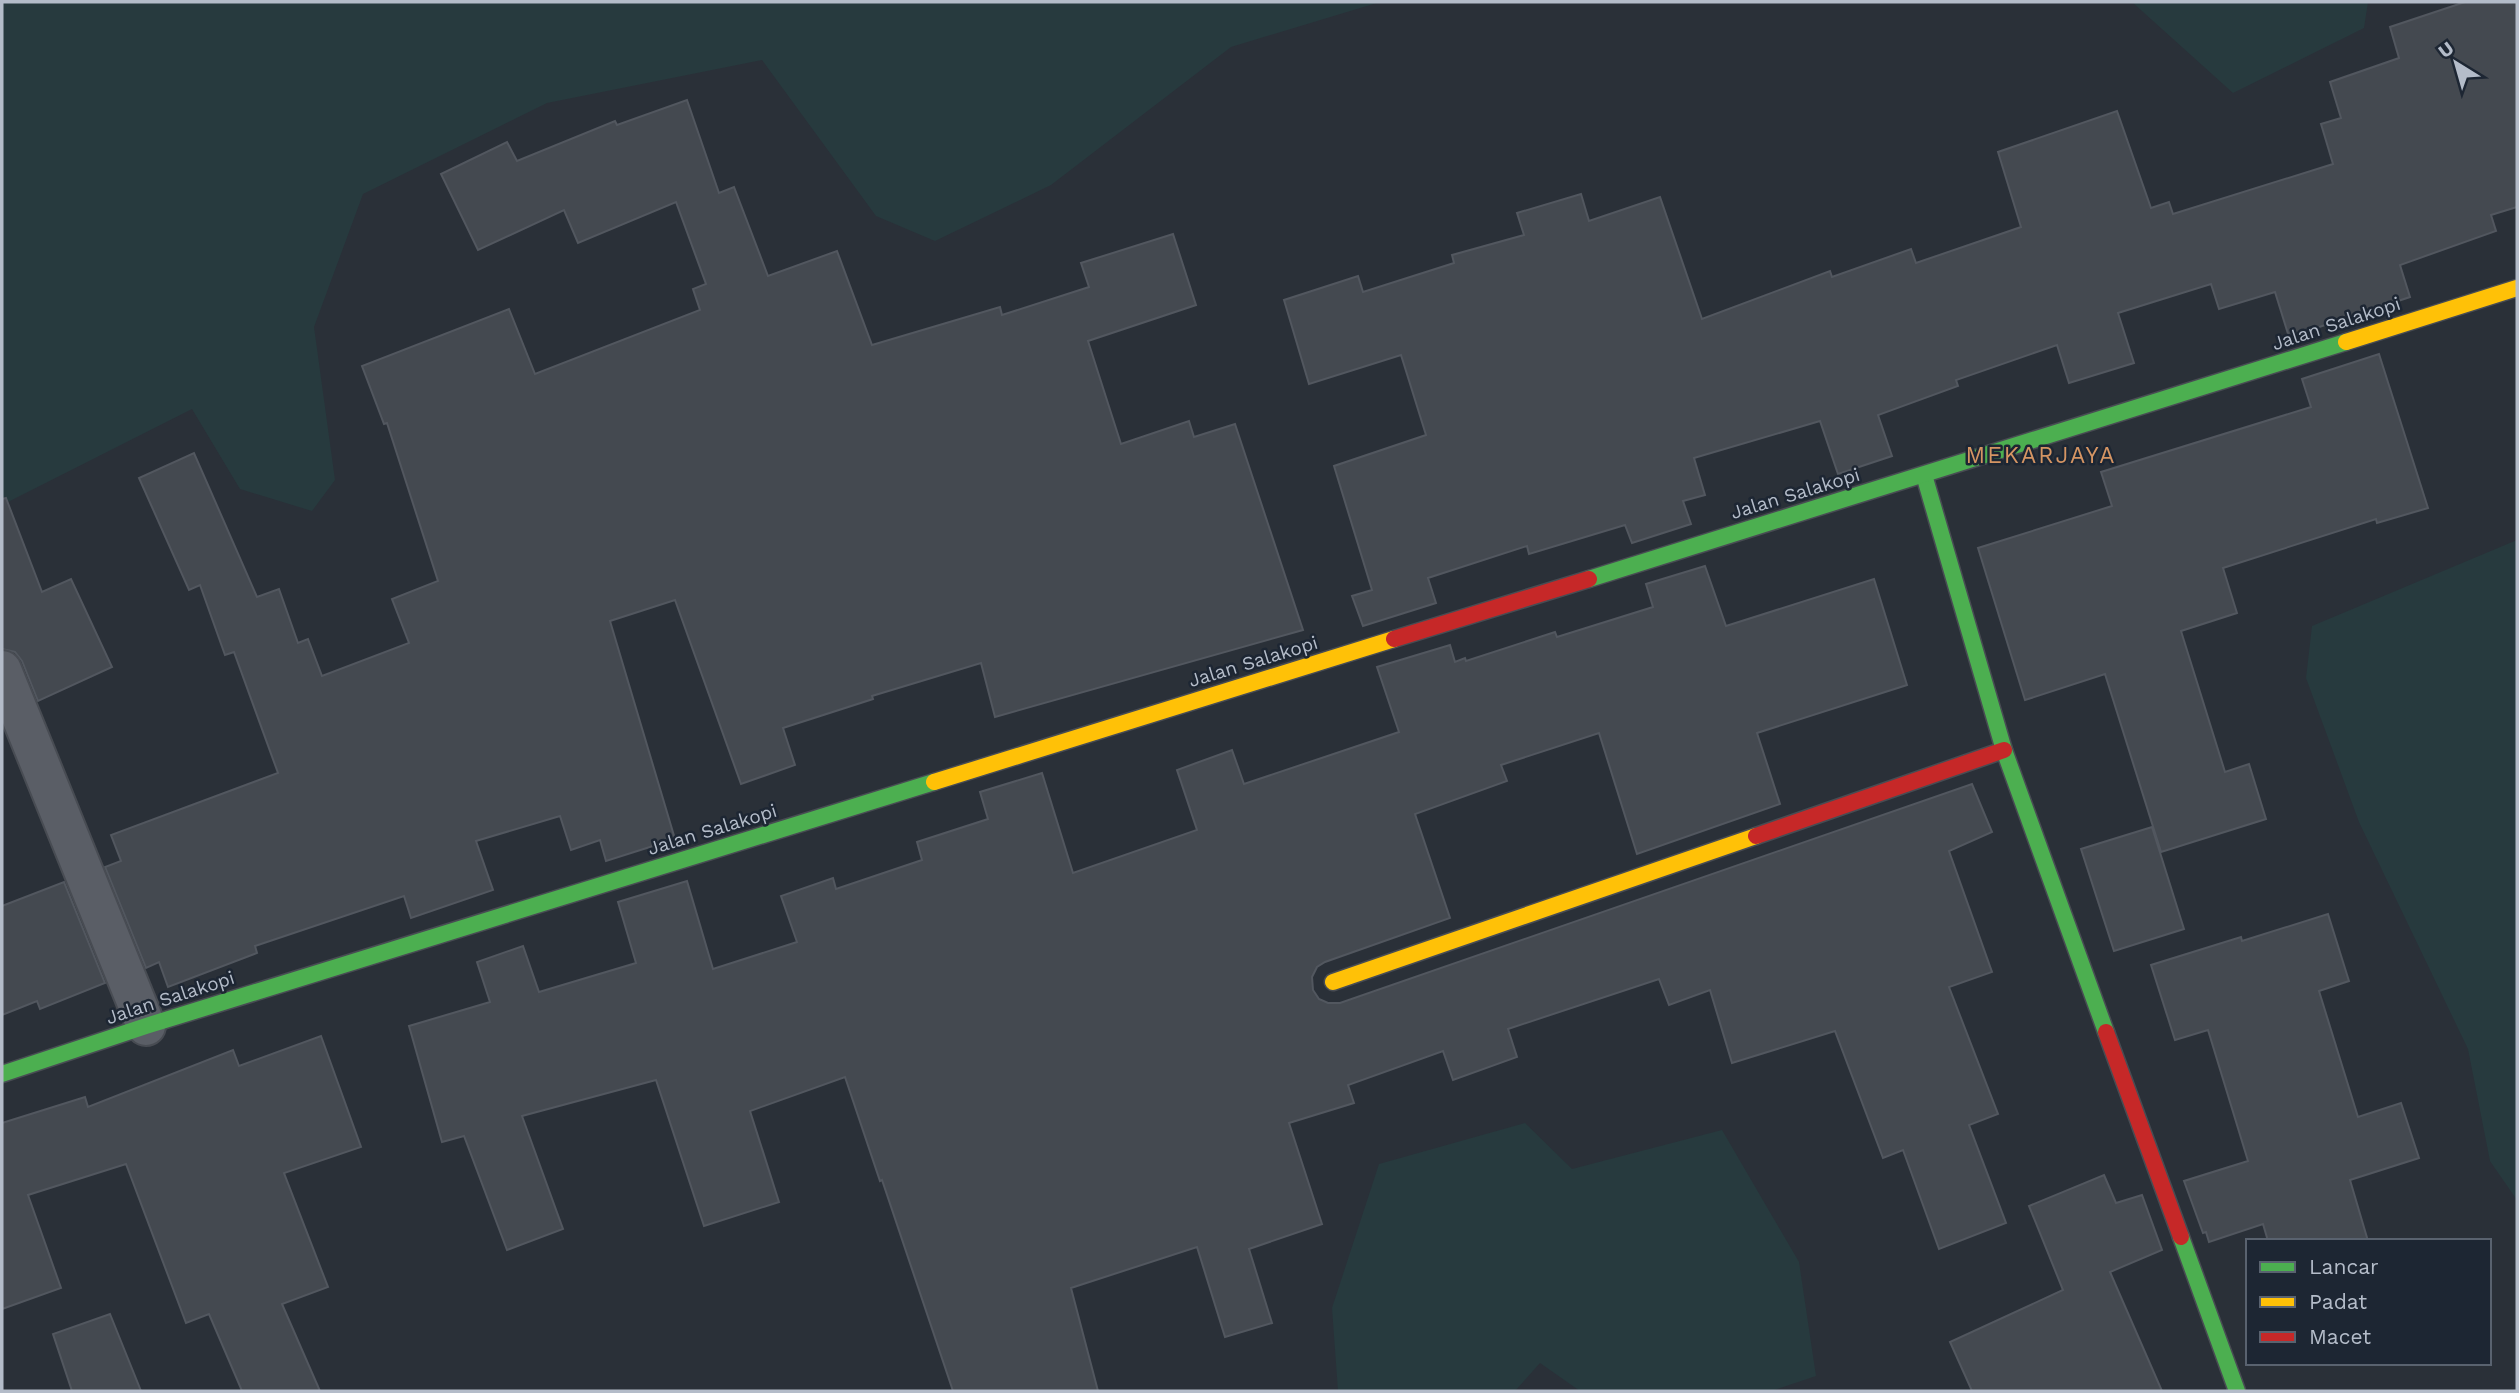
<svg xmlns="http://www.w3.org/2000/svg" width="2519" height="1393" font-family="'Work Sans',sans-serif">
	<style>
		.green { fill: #273a3e }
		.building { fill: #444950; stroke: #52575f; stroke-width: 2 }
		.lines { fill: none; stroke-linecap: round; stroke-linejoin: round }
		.street-casing { stroke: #484c53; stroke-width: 42 }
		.fast-casing { stroke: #484c53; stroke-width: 19 }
		.slow-casing { stroke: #484c53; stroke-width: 19 }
		.jam-casing { stroke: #484c53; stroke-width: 19 }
		.street { stroke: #5a5e66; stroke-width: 38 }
		.fast { stroke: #4caf50; stroke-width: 16 }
		.slow { stroke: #ffc107; stroke-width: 16 }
		.jam { stroke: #c62828; stroke-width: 16 }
		.labels { text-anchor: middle; stroke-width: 5; stroke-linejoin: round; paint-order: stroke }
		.street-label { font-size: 19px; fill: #b4bcc9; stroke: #1d2633 }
		.quarter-label { font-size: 23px; letter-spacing: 2px; fill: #d59563; stroke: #1d2633 }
	</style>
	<rect width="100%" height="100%" fill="#2a3038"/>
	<g class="green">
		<path d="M 2,2 L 1380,2 L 1231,47 L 1051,185 L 935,241 L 876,216 L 762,60 L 547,103 L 363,194 L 314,327 L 335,480 L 312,511 L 240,489 L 192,409 L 2,505 Z"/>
		<path d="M 2132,2 L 2368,2 L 2364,28 L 2233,93 Z"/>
		<path d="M 2517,540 L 2517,1200 L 2490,1161 L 2468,1049 L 2359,822 L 2306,678 L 2312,626 Z"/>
		<path d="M 1525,1123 L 1572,1169 L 1722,1130 L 1799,1262 L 1816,1376 L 1771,1391 L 1580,1391 L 1540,1363 L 1515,1391 L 1338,1391 L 1332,1308 L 1379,1164 Z"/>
	</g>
	<g class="building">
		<path d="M 2465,2 L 2517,2 L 2517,207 L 2491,215 L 2496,231 L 2400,265 L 2410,297 L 2289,337 L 2275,292 L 2219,309 L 2211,284 L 2118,313 L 2134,363 L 2069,383 L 2057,345 L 1956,380 L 1958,386 L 1878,415 L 1892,456 L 1838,474 L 1820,421 L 1694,458 L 1705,495 L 1683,501 L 1691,524 L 1632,543 L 1625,525 L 1529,554 L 1527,546 L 1428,578 L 1436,603 L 1363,626 L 1352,596 L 1372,590 L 1334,466 L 1426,435 L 1401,355 L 1309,384 L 1284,300 L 1358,276 L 1363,292 L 1454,263 L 1452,255 L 1524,235 L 1517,213 L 1581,194 L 1589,221 L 1660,197 L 1702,319 L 1830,271 L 1832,277 L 1911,249 L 1916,263 L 2021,227 L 1998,152 L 2117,111 L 2151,208 L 2169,202 L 2173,214 L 2333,164 L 2321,124 L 2341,118 L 2330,82 L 2399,58 L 2390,27 Z"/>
		<path d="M 687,100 L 719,193 L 734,187 L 768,276 L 837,251 L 872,345 L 1000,307 L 1002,315 L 1089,287 L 1081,263 L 1173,234 L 1196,305 L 1088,341 L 1121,444 L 1189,421 L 1194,437 L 1235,424 L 1303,630 L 995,717 L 981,663 L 872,696 L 873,699 L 783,728 L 795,765 L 741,784 L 675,600 L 610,621 L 675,839 L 606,861 L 600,840 L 571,850 L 560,816 L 476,841 L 493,890 L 411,918 L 404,896 L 255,946 L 257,953 L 168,987 L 159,962 L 146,968 L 105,867 L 121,861 L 111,835 L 278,773 L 234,652 L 225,655 L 200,585 L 189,590 L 139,478 L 194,453 L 257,597 L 279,589 L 298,643 L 308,639 L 322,676 L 409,643 L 392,599 L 438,581 L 387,423 L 384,424 L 362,366 L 509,309 L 535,374 L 700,310 L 693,289 L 706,284 L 676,202 L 578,243 L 564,210 L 478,250 L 441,174 L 507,142 L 517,161 L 615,121 L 617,125 Z"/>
		<path d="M 2379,354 L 2428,508 L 2377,523 L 2376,519 L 2223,568 L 2237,613 L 2181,631 L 2225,772 L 2249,764 L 2266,819 L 2161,852 L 2105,674 L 2025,700 L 1978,548 L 2112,506 L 2101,472 L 2311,407 L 2302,379 Z"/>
		<path d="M 6,498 L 42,592 L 71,579 L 112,667 L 38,701 L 22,661 L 15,652 L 2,649 L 2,499 Z"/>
		<path d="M 1705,566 L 1726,626 L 1874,579 L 1907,685 L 1757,733 L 1780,804 L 1637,854 L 1599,733 L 1501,765 L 1507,781 L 1415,814 L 1450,918 L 1325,962 L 1317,967 L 1312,977 L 1313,990 L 1319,999 L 1328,1003 L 1340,1003 L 1972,784 L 1992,832 L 1949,851 L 1992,972 L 1949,987 L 1998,1114 L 1969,1125 L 2006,1223 L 1939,1249 L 1903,1150 L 1883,1158 L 1835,1031 L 1732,1063 L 1710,990 L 1669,1005 L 1659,979 L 1508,1029 L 1517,1057 L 1453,1080 L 1443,1051 L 1348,1085 L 1354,1103 L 1289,1123 L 1322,1224 L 1249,1249 L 1272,1323 L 1225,1337 L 1197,1247 L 1071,1288 L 1098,1391 L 953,1391 L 882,1180 L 880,1181 L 845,1077 L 750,1111 L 779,1202 L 704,1226 L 656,1080 L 522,1116 L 563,1229 L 507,1250 L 464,1136 L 442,1142 L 409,1026 L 490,1002 L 477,962 L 523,946 L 539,992 L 636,963 L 618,902 L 687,881 L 713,969 L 797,942 L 781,896 L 833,878 L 836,889 L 922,860 L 917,842 L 988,819 L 980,792 L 1042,773 L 1073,873 L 1197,830 L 1177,770 L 1232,750 L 1244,784 L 1399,732 L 1377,667 L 1450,645 L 1455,662 L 1465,658 L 1466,661 L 1555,632 L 1557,637 L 1653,607 L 1646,584 Z"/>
		<path d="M 2152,827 L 2184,929 L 2114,951 L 2081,849 Z"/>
		<path d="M 64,882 L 105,983 L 40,1009 L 37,1001 L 2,1015 L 2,906 Z"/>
		<path d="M 2328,914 L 2349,981 L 2319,991 L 2358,1117 L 2401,1103 L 2419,1158 L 2350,1180 L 2368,1241 L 2268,1241 L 2263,1224 L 2209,1242 L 2206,1232 L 2203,1233 L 2184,1181 L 2248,1161 L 2208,1030 L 2175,1040 L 2151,965 L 2241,937 L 2242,941 Z"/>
		<path d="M 321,1036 L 361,1147 L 284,1173 L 328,1287 L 282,1304 L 320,1391 L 242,1391 L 209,1314 L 186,1323 L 126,1164 L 28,1195 L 61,1288 L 2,1309 L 2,1123 L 85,1097 L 88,1107 L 233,1050 L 239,1066 Z"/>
		<path d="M 2104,1175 L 2116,1203 L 2142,1195 L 2162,1250 L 2110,1272 L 2162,1391 L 1972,1391 L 1950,1342 L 2063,1290 L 2029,1206 Z"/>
		<path d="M 110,1314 L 141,1391 L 72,1391 L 53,1334 Z"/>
	</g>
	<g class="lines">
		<g class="street-casing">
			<path id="street" d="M 2,670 L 146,1026"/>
		</g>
		<g class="fast-casing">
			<g id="fast">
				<path d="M 1924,475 L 2004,750 L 2106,1032"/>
				<path d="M 1589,579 L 2346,342"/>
				<path d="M 2,1074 L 146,1026 L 934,782"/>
				<path d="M 2181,1237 L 2237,1391"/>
			</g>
		</g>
		<g class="slow-casing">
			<g id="slow">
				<path d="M 2346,342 L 2517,288"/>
				<path d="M 934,782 L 1394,639"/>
				<path d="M 1333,982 L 1756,836"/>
			</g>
		</g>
		<g class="jam-casing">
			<g id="jam">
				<path d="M 1394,639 L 1589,579"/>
				<path d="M 1756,836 L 2004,750"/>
				<path d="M 2106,1032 L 2181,1237"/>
			</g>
		</g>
		<use href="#street" class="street"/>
		<use href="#fast" class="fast"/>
		<use href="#slow" class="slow"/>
		<use href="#jam" class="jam"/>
	</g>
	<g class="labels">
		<g class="street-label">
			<text transform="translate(2336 323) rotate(-18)" y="7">Jalan Salakopi</text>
			<text transform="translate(1795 493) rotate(-17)" y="7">Jalan Salakopi</text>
			<text transform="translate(1253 661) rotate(-17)" y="7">Jalan Salakopi</text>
			<text transform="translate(712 829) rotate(-17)" y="7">Jalan Salakopi</text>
			<text transform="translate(170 997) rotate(-18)" y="7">Jalan Salakopi</text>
		</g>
		<g class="quarter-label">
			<text x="2041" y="463">MEKARJAYA</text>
		</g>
	</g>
	<rect width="2519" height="1393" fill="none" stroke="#b4bcc9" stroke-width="7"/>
	<rect x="2246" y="1239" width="245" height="126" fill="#1d2633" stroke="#59626f" stroke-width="2"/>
	<rect x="2260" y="1262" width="35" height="10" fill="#4caf50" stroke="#59626f" stroke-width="2"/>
	<text x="2309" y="1274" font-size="21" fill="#b4bcc9">Lancar</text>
	<rect x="2260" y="1297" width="35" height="10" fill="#ffc107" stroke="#59626f" stroke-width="2"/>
	<text x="2309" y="1309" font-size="21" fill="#b4bcc9">Padat</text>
	<rect x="2260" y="1332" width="35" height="10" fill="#c62828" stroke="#59626f" stroke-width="2"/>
	<text x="2309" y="1344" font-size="21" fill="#b4bcc9">Macet</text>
	<g transform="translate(2456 63) rotate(323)" stroke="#1d2633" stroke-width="5" paint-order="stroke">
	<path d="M0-5L12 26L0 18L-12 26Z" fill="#b4bcc9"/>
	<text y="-10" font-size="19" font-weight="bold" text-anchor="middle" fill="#b4bcc9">U</text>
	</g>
</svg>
